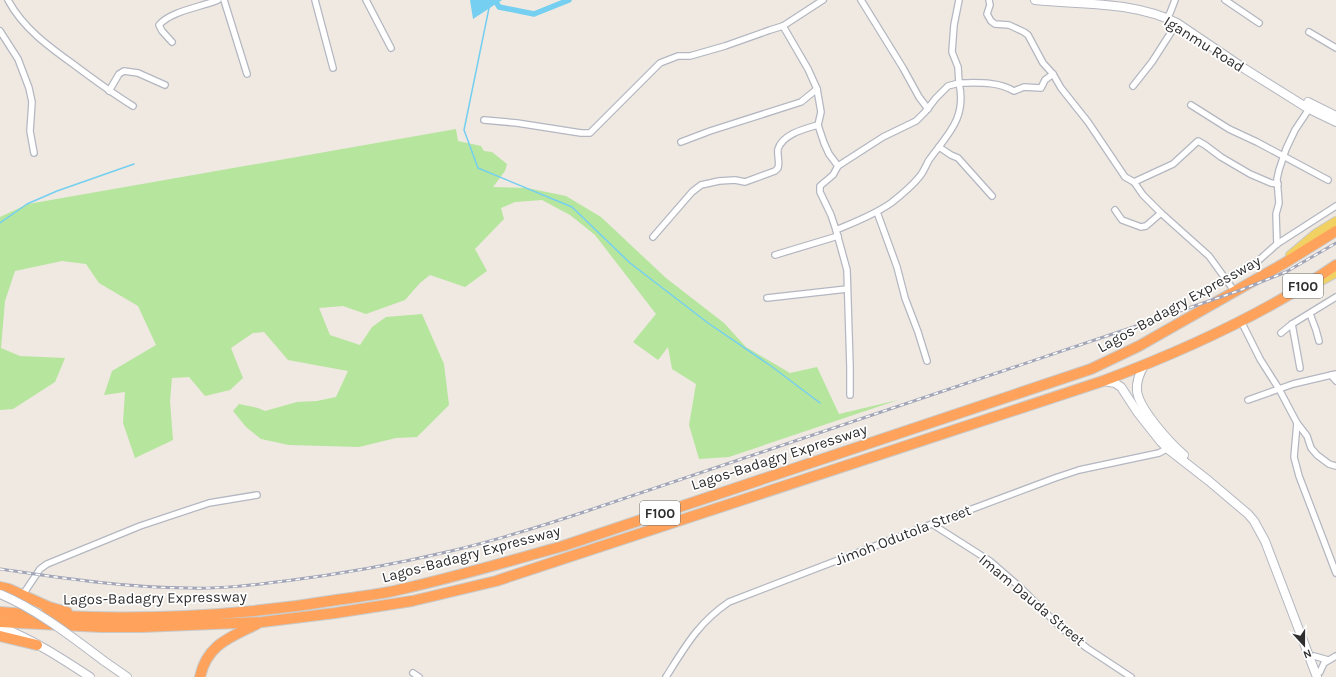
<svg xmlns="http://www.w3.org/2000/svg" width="1336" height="677" font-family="Karla,sans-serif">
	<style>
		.green { fill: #b6e59e }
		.water { fill: #75cff0 }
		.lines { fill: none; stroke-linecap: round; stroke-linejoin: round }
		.stream { stroke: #75cff0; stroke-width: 1.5 }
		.canal { stroke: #75cff0; stroke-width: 5.5 }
		.street-casing { stroke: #b4b7c1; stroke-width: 8 }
		.secondary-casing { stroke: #b4b7c1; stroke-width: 10 }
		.primary-casing { stroke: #c9c9c9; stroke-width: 10 }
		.highway-casing { stroke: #c9c9c9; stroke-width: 12 }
		.street { stroke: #fff; stroke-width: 5.5 }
		.secondary { stroke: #fff; stroke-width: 8 }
		.primary { stroke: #f2d163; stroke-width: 8 }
		.highway { stroke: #ffa35c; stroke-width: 10 }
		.rail-casing { stroke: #a3a6b8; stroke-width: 3 }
		.rail { stroke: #fff; stroke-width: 1.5; stroke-dasharray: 4.5; stroke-linecap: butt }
		.secondary-bridge-casing { stroke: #b4b7c1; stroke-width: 10; stroke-linecap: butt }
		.secondary-bridge { stroke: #fff; stroke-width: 8 }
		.labels { text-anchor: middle; stroke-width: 3.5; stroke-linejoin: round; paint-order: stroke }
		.shield { fill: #fff; stroke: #6d6d6d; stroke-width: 1 }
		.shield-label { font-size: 14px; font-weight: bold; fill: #2e2e2e }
		.street-label { font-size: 15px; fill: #2e2e2e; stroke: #fff }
	</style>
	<rect width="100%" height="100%" fill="#efe9e1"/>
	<path class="green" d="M 456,129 L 458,141 L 481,146 L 484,151 L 492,152 L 507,164 L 505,171 L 493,187 L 527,188 L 566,196 L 601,217 L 666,278 L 724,323 L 746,347 L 790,373 L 817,367 L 839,414 L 898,400 L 729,457 L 699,459 L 689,425 L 696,384 L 672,369 L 668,347 L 658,360 L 633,342 L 656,314 L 595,235 L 570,215 L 542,200 L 515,202 L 501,208 L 504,219 L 475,249 L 487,271 L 465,287 L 430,275 L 420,283 L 405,300 L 366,314 L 343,306 L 319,308 L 330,335 L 360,345 L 372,327 L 386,317 L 422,314 L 444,364 L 449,405 L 417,437 L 396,438 L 359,447 L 289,445 L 261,439 L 246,427 L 233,411 L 239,404 L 258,408 L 265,411 L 297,402 L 317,401 L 336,397 L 348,371 L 288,360 L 264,332 L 253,333 L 231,348 L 243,378 L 230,390 L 205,396 L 189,377 L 172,378 L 170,401 L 173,440 L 135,458 L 123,423 L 125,392 L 104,395 L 112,371 L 156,345 L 138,306 L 99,283 L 86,264 L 62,261 L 15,271 L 5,301 L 1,348 L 20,356 L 65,358 L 55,382 L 13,409 L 0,410 L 0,217 L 28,204 Z"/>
	<path class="water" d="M 470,0 L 502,0 L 473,19 Z"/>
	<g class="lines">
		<g class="stream">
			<path d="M 489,8 L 464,130 L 478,168 L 572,207 L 630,263 L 708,323 L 771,366 L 820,403"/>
			<path d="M 0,223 L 27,204 L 57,191 L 134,164"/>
		</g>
		<path class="canal" d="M 495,0 L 499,7 L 534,14 L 569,0"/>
		<g class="street-casing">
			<g id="street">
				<path d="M 8,0 C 23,28 48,46 73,64 C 93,79 112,93 133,106"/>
				<path d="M 224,0 L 247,74"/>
				<path d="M 315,0 L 333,68"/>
				<path d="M 366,0 L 391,48"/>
				<path d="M 861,0 L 903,68 L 919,97 L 928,109"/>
				<path d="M 989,0 L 990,5 L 987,14 L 991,21 L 995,24 L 1009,25 L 1024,32 L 1028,35 L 1043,63 L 1053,74 L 1061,88 L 1088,122 L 1125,177 L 1134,182 L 1143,195 L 1161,213 L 1209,256 L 1235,292"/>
				<path d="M 1225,0 L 1259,23"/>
				<path d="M 1167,18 L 1170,13 L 1175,0"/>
				<path d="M 783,26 L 808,69 L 817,89 L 821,112 L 818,125 L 824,143 L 829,154 L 838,166"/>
				<path d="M 0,31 L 18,59 L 29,88 L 32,102 L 30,131 L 34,153"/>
				<path d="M 1309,32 L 1336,48"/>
				<path d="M 172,42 L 162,31 L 159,25 C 171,11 201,7 218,0"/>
				<path d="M 1133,86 L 1152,62 L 1177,23"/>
				<path d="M 109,91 L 119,74 L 124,71 L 138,73 L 165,85"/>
				<path d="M 1191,105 L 1229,129 L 1257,142 L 1328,180"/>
				<path d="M 484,120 L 517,123 L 581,133 L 590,133 L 660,63 L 678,56 L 690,56 L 725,46 L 770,30 L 783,26 L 823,0"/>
				<path d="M 681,142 L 710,131 L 801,102 L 817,89"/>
				<path d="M 939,147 L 951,155 L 958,158 L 992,196"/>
				<path d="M 1134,182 L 1173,164 L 1198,141 L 1205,145 L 1221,157 L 1250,174 L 1271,183 L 1278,184"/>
				<path d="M 1115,210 L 1122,220 L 1141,227 L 1146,226 L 1161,213"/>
				<path d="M 877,212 L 897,267 L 905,298 L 918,332 L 927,361"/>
				<path d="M 836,230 C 855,222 874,215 891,203 C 900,196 913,185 920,176 C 924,171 926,165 929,160 C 948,134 967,118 959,83 C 978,83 997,81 1014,91 L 1024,87 L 1041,88 L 1045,80 L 1053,74"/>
				<path d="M 653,237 L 692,192 L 701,185 L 719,181 L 735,180 L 745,182 L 775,171 L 778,168 C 780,162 777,156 778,149 C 783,134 804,129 818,125"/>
				<path d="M 1277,244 L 1276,214 L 1279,203 L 1277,179 L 1279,170 L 1286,149 L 1295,130 L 1309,109"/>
				<path d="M 775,255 L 838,236"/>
				<path d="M 1225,280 L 1258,261 L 1277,244 L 1336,206"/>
				<path d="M 767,298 L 847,289"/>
				<path d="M 1310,314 L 1316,330 L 1319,341"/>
				<path d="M 1241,321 L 1260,359 L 1279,389 L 1297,423 L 1294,457 L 1299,476 L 1336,573"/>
				<path d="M 1292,324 L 1300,368"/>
				<path d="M 1281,333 L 1292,324 L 1336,297"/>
				<path d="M 1331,375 L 1336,381"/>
				<path d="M 850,395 L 850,367 L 847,270 L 836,230 L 831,215 L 820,192 L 820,186 L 833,175 L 838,166 L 883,137 L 916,121 L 925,112 L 936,98 L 948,86 L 959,83 L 958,67 L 952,52 L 954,25 L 959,0"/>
				<path d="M 1248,400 L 1293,384 L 1336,374"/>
				<path d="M 1297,423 L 1307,436 L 1311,448 L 1317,455 L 1329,464 L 1336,466"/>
				<path d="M 932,524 L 990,561 L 1020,587 L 1058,625 L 1087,648 L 1131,677"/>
				<path d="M 22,596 L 40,569 L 47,564 L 140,526 L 209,503 L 257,495"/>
				<path d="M 1314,656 L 1328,660"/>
				<path d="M 1320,672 L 1324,663 L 1336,656"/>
				<path d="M 413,673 L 419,677"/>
				<path d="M 666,677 C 685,647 698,623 729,602 L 932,524 L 1055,478 L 1079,470 L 1159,453 L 1170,447"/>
			</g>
		</g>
		<g class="secondary-casing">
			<g id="secondary">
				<path d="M 1035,0 C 1082,5 1134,1 1177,23 L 1245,69 L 1309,109 L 1336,122"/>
				<path d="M 1308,102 L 1336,116"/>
				<path d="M 1145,364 C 1140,372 1136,381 1137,391 C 1139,409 1170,443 1184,455"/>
				<path d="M 1104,381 L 1115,383 L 1121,387 L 1138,413 L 1161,442 L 1168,449 L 1209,481 L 1248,514 L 1254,521 L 1265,541 L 1317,677"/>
				<path d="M 0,627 C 32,639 61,658 90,677"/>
				<path d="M 104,661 L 127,677"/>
			</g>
		</g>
		<g class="primary-casing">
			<g id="primary">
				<path d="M 1290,255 L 1315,234 L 1336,221"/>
				<path d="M 1310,287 L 1336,273"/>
			</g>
		</g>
		<g class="highway-casing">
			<g id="highway">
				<path d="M 0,587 L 9,589 L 49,607 L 67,612"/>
				<path d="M 0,612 C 114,622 230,618 343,599 C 363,596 383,594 402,589 C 456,577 509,561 563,546 L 1091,369 L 1139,346 L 1283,264 L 1336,231"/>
				<path d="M 0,622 L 101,627 L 142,627 L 262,622 L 335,613 L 412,601 L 496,581 L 1103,381 C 1183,351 1265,314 1336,265"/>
				<path d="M 0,636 L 37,645"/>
				<path d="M 200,677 C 207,644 231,637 257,624"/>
			</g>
		</g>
		<use href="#street" class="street"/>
		<use href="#secondary" class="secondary"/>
		<use href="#primary" class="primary"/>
		<use href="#highway" class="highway"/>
		<g class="rail-casing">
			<path id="rail" d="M 0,569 C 62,578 126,588 189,588 C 221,589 253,585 285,581 C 341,574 396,564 451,551 C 497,540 542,526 587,511 L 1148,322 L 1238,291 L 1286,272 L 1336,243"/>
		</g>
		<use href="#rail" class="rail"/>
		<g class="secondary-bridge-casing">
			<path id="secondary-bridge" d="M 0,594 C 38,610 72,637 104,661"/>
		</g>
		<use href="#secondary-bridge" class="secondary-bridge"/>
	</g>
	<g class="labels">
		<g class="shield">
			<rect x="1283" y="274" width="40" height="24" rx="3"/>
			<rect x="640" y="501" width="40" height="24" rx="3"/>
		</g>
		<g class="shield-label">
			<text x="1303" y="291">F100</text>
			<text x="660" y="518">F100</text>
		</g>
		<g class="street-label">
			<text transform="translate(1204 44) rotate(32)" y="5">Iganmu Road</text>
			<text transform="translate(1179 304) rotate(-29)" y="5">Lagos-Badagry Expressway</text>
			<text transform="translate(779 457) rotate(-18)" y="5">Lagos-Badagry Expressway</text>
			<text transform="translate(903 535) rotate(-21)" y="5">Jimoh Odutola Street</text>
			<text transform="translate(471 554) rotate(-15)" y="5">Lagos-Badagry Expressway</text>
			<text transform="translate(155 598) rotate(-1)" y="5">Lagos-Badagry Expressway</text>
			<text transform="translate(1032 600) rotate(40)" y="5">Imam Dauda Street</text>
		</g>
	</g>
	<g transform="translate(1304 645) rotate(159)" stroke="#ffffff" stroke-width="3" paint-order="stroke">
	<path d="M0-3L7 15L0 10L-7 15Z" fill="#2e2e2e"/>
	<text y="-6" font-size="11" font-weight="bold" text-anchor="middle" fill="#2e2e2e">N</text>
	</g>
</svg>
